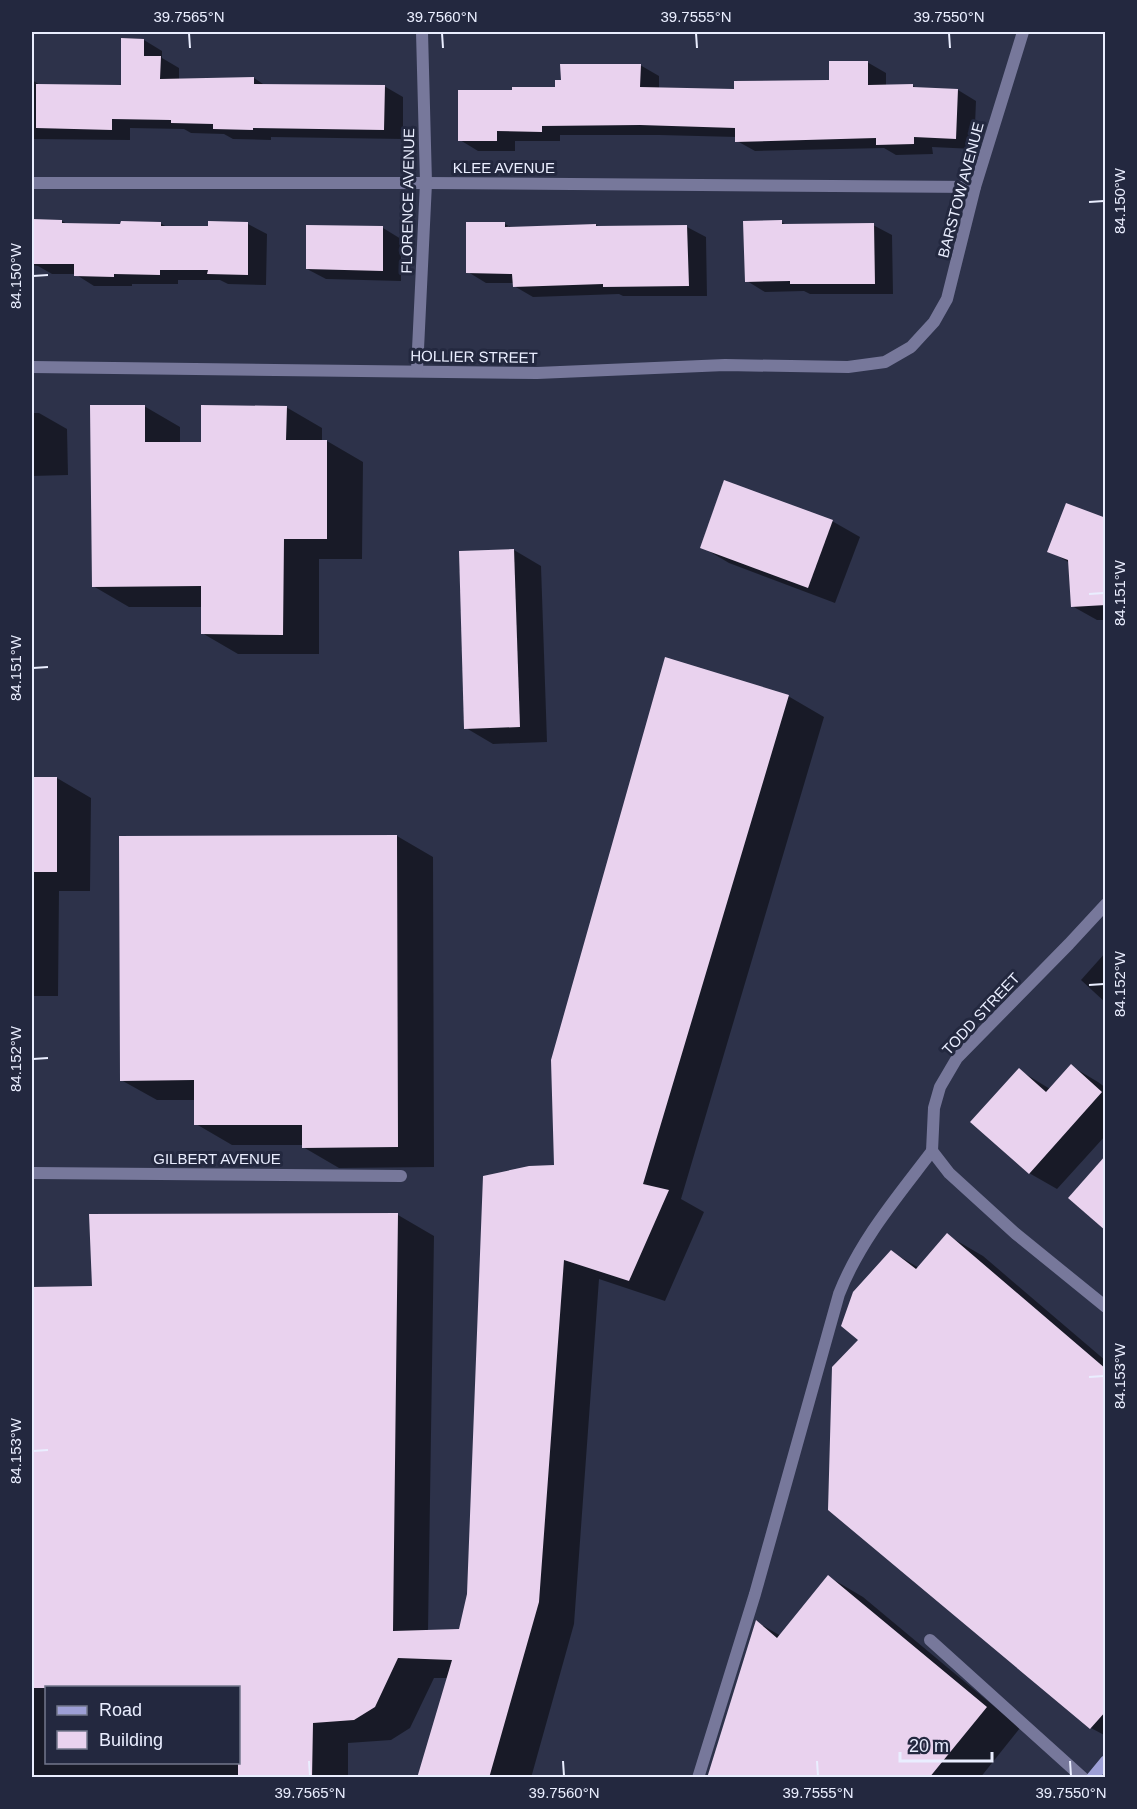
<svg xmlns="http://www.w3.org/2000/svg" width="1137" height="1809" font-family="Helvetica,sans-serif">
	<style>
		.shadow { fill: #0007; fill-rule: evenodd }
		.building { fill: #e9d2ee }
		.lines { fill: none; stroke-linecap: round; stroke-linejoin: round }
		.service { stroke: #77789b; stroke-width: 12 }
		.minor { stroke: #77789b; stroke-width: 12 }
		.secondary { stroke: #9d9fd5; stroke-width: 12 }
		.ticks { fill: none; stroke: #eaeeff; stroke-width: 2 }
		.labels { text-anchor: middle; stroke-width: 6; stroke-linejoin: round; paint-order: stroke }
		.street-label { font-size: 15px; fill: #eaeeff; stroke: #23283f }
		.neatline { fill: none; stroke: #eaeeff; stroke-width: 2 }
		.ticks-label { font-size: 15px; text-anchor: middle; fill: #eaeeff }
	</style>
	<rect width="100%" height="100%" fill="#2d324a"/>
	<g class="shadow">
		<path d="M 144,40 L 162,51 L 162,58 L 179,68 L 179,80 L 254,78 L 266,86 L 384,86 L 403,97 L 403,139 L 271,137 L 271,140 L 233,139 L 224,134 L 191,133 L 184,129 L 130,128 L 130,140 L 32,139 L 32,80 L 40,85 L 122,87 Z"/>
		<path d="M 867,62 L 886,73 L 886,86 L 912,85 L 918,89 L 958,90 L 976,101 L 974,149 L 932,147 L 933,154 L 896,155 L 884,148 L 755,151 L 737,141 L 737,137 L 659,135 L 560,135 L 560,141 L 515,141 L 515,151 L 478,151 L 460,140 L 514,91 L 556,89 L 640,65 L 659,76 L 659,89 L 735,91 L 831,81 Z"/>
		<path d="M 32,221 L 62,221 L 67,224 L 122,225 L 160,223 L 167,227 L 210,227 L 248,224 L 267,234 L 266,285 L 228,284 L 220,280 L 178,280 L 178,284 L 132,284 L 132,286 L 94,286 L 75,274 L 52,274 L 38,266 L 32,265 Z"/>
		<path d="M 781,222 L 787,225 L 873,225 L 892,235 L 893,294 L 810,294 L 804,291 L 765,292 L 747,281 Z"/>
		<path d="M 505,224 L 512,228 L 596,225 L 600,227 L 687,227 L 706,237 L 707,296 L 623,296 L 619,294 L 533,297 L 514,286 L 514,283 L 486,283 L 468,272 Z"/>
		<path d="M 383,228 L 401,239 L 401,281 L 326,279 L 307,269 Z"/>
		<path d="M 144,406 L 180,427 L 180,444 L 203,444 L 286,407 L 322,428 L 322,441 L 327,441 L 363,462 L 362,559 L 319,559 L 319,654 L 238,654 L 202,633 L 202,607 L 129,607 L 93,586 Z"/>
		<path d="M 32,413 L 39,413 L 67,429 L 68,475 L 32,476 Z"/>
		<path d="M 1106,519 L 1106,620 L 1097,620 L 1072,606 L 1070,563 L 1049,551 Z"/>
		<path d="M 832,521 L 860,537 L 835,603 L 729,563 L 702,547 Z"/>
		<path d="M 514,550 L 541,566 L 547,742 L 493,744 L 466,728 Z"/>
		<path d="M 788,696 L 824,717 L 681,1199 L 704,1212 L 665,1301 L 599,1279 L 574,1624 L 531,1778 L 419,1778 L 449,1678 L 434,1678 L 410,1728 L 391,1740 L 348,1743 L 348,1778 L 32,1778 L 32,1288 L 94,1287 L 398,1215 L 434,1236 L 428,1632 L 460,1631 L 555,1166 ZM 46,1688 L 238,1688 L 238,1762 L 46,1762 Z"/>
		<path d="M 32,778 L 57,778 L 91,798 L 90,891 L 59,891 L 58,996 L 32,996 Z"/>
		<path d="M 397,836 L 433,857 L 434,1167 L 339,1168 L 303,1147 L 304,1145 L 232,1145 L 196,1124 L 196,1100 L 157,1100 L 121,1080 Z"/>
		<path d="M 1106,952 L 1106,1003 L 1081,980 Z"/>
		<path d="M 1071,1066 L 1098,1082 L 1106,1088 L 1106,1135 L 1057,1189 L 1029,1173 L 1019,1070 L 1050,1089 Z"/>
		<path d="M 947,1235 L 983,1256 L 1106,1361 L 1106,1736 L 1091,1728 L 829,1510 L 860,1340 L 892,1252 L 919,1268 Z"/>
		<path d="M 829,1577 L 863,1597 L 1020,1728 L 980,1778 L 708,1778 L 757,1622 L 781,1636 Z"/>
	</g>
	<g class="building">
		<path d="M 121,38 L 144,39 L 144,56 L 161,56 L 160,79 L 254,77 L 254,84 L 385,85 L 384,130 L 253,128 L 253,130 L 213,129 L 213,124 L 171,123 L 171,120 L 112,119 L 112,130 L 36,128 L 36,84 L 121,85 Z"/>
		<path d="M 829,61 L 868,61 L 868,85 L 913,84 L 913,87 L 958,89 L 956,139 L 914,137 L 914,144 L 876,145 L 876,138 L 735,142 L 735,128 L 640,125 L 542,126 L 542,132 L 497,131 L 497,141 L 458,141 L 458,90 L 512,90 L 512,87 L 555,87 L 555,80 L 561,80 L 560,64 L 641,64 L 640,87 L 734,89 L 734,81 L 829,80 Z"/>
		<path d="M 32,219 L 62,220 L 62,223 L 120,224 L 121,221 L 161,222 L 161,226 L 208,226 L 208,221 L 248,222 L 248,275 L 207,274 L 208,270 L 160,270 L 160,275 L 114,274 L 114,277 L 74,276 L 74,264 L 32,264 Z"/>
		<path d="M 782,220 L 782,224 L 874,223 L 875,284 L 790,284 L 790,281 L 745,282 L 743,221 Z"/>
		<path d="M 466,222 L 505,222 L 505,227 L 596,224 L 596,226 L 687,225 L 689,286 L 603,287 L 603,284 L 513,287 L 512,274 L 466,273 Z"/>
		<path d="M 306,225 L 383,226 L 383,271 L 306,269 Z"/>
		<path d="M 90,405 L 145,405 L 145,442 L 201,442 L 201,405 L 287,406 L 286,440 L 327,440 L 327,539 L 284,539 L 283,635 L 201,634 L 201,586 L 92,587 Z"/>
		<path d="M 724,480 L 833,520 L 808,588 L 700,548 Z"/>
		<path d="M 1066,503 L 1106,518 L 1106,605 L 1071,607 L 1068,560 L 1047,552 Z"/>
		<path d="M 514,549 L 520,727 L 464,729 L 459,551 Z"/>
		<path d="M 665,657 L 789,695 L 643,1184 L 669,1190 L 629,1281 L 564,1260 L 539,1602 L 489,1778 L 417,1778 L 452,1660 L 398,1658 L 375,1707 L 354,1720 L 313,1723 L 312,1778 L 238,1778 L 238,1688 L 32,1688 L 32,1287 L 92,1286 L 89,1214 L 398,1213 L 393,1631 L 459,1629 L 467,1594 L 483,1176 L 529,1166 L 554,1165 L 551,1060 Z"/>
		<rect x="32" y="777" width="25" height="95"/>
		<path d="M 397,835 L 398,1147 L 302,1148 L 302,1125 L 194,1125 L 194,1080 L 120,1081 L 119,836 Z"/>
		<path d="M 1071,1064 L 1102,1092 L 1029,1174 L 970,1122 L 1019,1068 L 1046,1092 Z"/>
		<path d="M 1106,1155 L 1106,1231 L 1068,1198 Z"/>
		<path d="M 947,1233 L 1106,1369 L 1106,1711 L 1090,1729 L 828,1510 L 832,1367 L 858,1340 L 841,1326 L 853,1292 L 891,1250 L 916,1269 Z"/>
		<path d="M 828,1575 L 987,1707 L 929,1778 L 707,1778 L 756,1620 L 777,1638 Z"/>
	</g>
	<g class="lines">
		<g class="service">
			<path d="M 930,1640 L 1083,1778"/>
			<path d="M 698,1778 L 755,1594 L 839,1294 C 860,1240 898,1196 932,1151"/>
		</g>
		<g class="minor">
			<path d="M 32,183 L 426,183 L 975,187"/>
			<path d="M 32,367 L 537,373 L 725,365 L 848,367 L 885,362 L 911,347 L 934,322 L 947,299 L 975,187 L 1023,32"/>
			<path d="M 417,370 L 426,183 L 422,32"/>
			<path d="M 1106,904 L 1069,944 L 957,1058 L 940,1087 L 934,1108 L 932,1151 L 949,1173 L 1016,1234 L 1106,1307"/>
			<path d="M 32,1173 L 401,1176"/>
		</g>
		<path class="secondary" d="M 1092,1778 L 1106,1761"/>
	</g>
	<path class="ticks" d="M 189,33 L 190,48M 442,33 L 443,48M 696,33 L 697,48M 949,33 L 950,48M 1089,202 L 1104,201M 33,276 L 48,275M 1089,594 L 1104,593M 33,668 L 48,667M 1089,985 L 1104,984M 33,1059 L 48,1058M 1089,1377 L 1104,1376M 33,1451 L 48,1450M 309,1761 L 310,1776M 563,1761 L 564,1776M 817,1761 L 818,1776M 1070,1761 L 1071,1776"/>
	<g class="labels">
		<g class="street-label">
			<text x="504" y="173">KLEE AVENUE</text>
			<text transform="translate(961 190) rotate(-75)" y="5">BARSTOW AVENUE</text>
			<text transform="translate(408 201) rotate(-89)" y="5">FLORENCE AVENUE</text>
			<text transform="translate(474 357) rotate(1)" y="5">HOLLIER STREET</text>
			<text transform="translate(981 1014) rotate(-47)" y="5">TODD STREET</text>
			<text x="217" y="1164">GILBERT AVENUE</text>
		</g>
	</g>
	<rect width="1137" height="1809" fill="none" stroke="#23283f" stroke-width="66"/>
	<rect x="45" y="1686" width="195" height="78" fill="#23283f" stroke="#73778c" stroke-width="1.5"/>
	<rect x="57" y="1706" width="30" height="9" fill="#9d9fd5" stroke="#73778c" stroke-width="1.5"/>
	<text x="99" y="1716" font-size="18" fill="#eaeeff">Road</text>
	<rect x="57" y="1731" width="30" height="18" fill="#e9d2ee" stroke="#73778c" stroke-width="1.5"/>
	<text x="99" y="1746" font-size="18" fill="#eaeeff">Building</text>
	<path d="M900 1752v9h92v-9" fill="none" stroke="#eaeeff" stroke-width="3"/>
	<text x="909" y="1752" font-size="18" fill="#eaeeff" stroke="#23283f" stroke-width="4.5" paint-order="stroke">20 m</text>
	<rect x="33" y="33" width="1071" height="1743" class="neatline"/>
	<g class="ticks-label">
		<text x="189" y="22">39.7565°N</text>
		<text x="442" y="22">39.7560°N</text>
		<text x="696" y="22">39.7555°N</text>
		<text x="949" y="22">39.7550°N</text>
		<text transform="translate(1120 201) rotate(-90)" y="5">84.150°W</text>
		<text transform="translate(16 276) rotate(-90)" y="5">84.150°W</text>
		<text transform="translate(1120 593) rotate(-90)" y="5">84.151°W</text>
		<text transform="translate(16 668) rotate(-90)" y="5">84.151°W</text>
		<text transform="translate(1120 984) rotate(-90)" y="5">84.152°W</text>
		<text transform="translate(16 1059) rotate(-90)" y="5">84.152°W</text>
		<text transform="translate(1120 1376) rotate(-90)" y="5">84.153°W</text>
		<text transform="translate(16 1451) rotate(-90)" y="5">84.153°W</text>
		<text x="310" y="1798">39.7565°N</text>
		<text x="564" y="1798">39.7560°N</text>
		<text x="818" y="1798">39.7555°N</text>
		<text x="1071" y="1798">39.7550°N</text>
	</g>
</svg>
